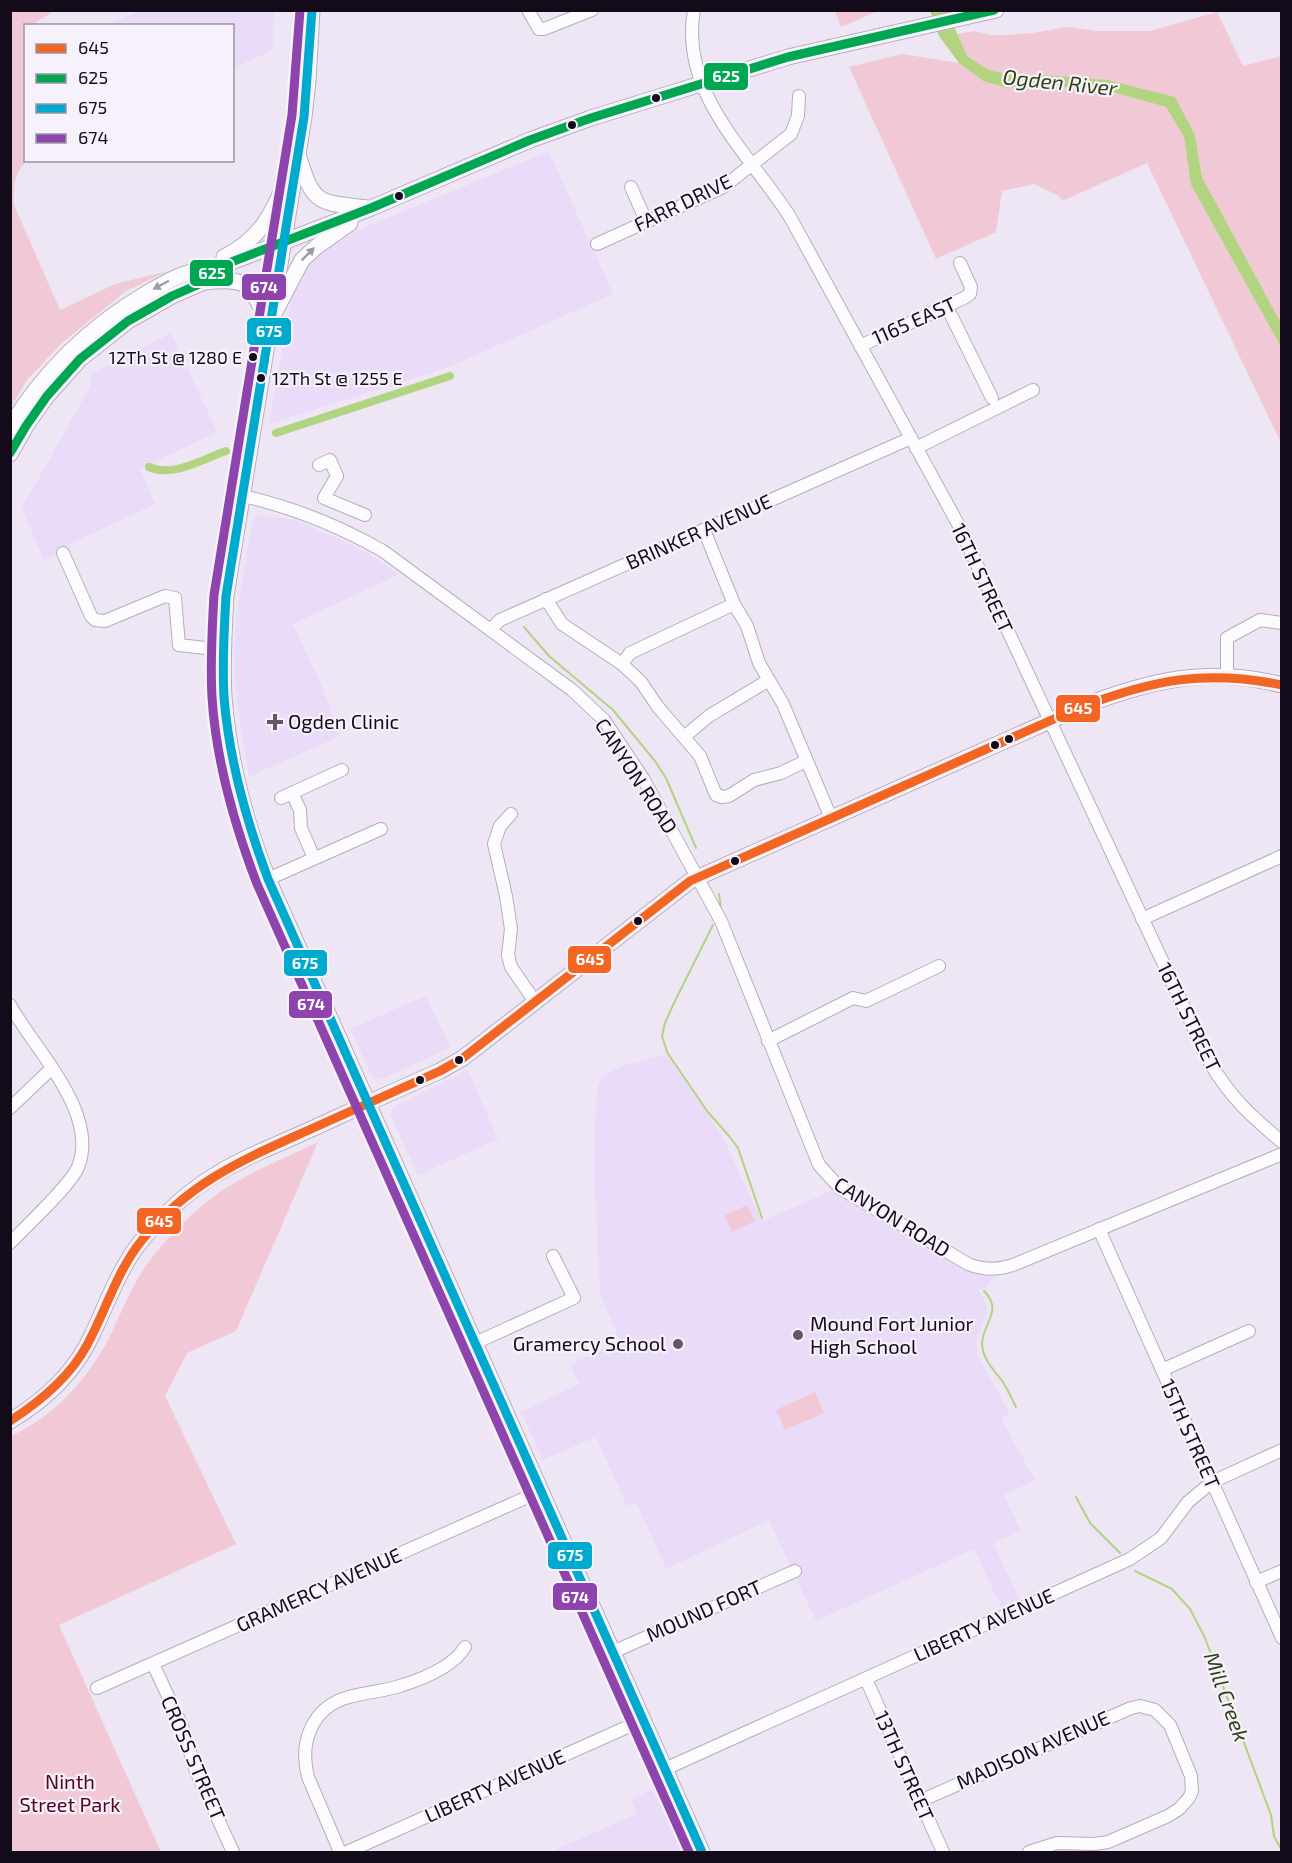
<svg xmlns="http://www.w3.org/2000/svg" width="1292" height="1863" font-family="'Exo 2',sans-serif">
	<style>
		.built { fill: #eadbf8 }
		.green { fill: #f1c9d6 }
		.water { fill: #b2d481 }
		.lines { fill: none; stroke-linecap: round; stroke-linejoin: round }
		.stream { stroke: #b2d481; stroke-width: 2 }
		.canal { stroke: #b2d481; stroke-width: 8 }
		.minor-casing { stroke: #b5adbc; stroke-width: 14 }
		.major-casing { stroke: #b5adbc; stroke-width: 17 }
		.minor { stroke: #fcfbfe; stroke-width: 12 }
		.major { stroke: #fcfbfe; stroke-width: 15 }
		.bus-1-casing { stroke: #f6f1fb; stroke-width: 14 }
		.bus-2-casing { stroke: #f6f1fb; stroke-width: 14 }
		.bus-3-casing { stroke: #f6f1fb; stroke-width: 14 }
		.bus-4-casing { stroke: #f6f1fb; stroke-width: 14 }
		.bus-1 { stroke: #f26522; stroke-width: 9 }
		.bus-2 { stroke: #00a651; stroke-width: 9 }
		.bus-3 { stroke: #00a9ce; stroke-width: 9 }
		.bus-4 { stroke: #8e44ad; stroke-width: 9 }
		.oneway { fill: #9f9ba3 }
		.bus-dot { fill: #130b1a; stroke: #f6f1fb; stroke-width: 2 }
		.poi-dot { fill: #605867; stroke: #f6f1fb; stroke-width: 2 }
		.labels { text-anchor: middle; stroke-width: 4.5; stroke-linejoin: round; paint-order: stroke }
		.bus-label { font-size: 18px; fill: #130b1a; stroke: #f6f1fb; text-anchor: end }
		.street-label { font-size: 20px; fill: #130b1a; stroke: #f6f1fb }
		.poi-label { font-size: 20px; fill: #130b1a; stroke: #f6f1fb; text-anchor: start }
		.park-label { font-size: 20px; fill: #580120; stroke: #f6f1fb }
		.water-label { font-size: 21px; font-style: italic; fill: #2e4210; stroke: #f6f1fb }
		.line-badge { stroke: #f6f1fb; stroke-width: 2 }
		.badge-label { font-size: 16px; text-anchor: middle; font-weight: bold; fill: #fff }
	</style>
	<rect width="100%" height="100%" fill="#eee6f5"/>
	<g class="built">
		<path d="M 140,11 L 274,11 L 273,50 L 233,68 L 232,26 L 106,25 Z"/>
		<path d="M 549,151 L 613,294 L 449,367 L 269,424 L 292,295 L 298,274 L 332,241 Z"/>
		<path d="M 171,333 L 217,432 L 140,469 L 155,504 L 68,545 L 70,549 L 44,561 L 22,508 L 90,387 L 90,375 Z"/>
		<path d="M 263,515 L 295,520 L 359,548 L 400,574 L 293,624 L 324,691 L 340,736 L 249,777 L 237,704 L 234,659 L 236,617 L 252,522 L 256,516 Z"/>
		<path d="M 425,996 L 451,1047 L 383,1079 L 373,1078 L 350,1029 Z"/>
		<path d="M 668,1054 L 722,1136 L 762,1221 L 831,1191 L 958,1267 L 976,1275 L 993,1277 L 986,1288 L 979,1290 L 986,1303 L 987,1313 L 977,1338 L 977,1354 L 1010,1414 L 1001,1419 L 1035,1480 L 1004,1495 L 1021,1531 L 993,1543 L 1021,1603 L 1003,1611 L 974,1549 L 816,1621 L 769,1520 L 666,1569 L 636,1502 L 627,1506 L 596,1437 L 543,1460 L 521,1412 L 579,1384 L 570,1365 L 620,1341 L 600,1294 L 594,1169 L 596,1099 L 598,1084 L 607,1073 L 626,1065 Z"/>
		<path d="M 468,1070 L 498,1139 L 418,1175 L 391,1116 L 392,1108 Z"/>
		<path d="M 660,1786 L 689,1852 L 550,1852 L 637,1814 L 631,1800 Z"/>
	</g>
	<g class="green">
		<path d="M 11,10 L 54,11 L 35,23 L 35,25 L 26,26 L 27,161 C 14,172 13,188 14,205 L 60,310 L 115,284 L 168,271 L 126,291 L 63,342 L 27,380 L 11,406 Z"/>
		<path d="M 835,11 L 835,10 L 878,11 L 841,27 Z"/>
		<path d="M 1217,12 L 1243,66 L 1281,56 L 1281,323 L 1202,177 L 1195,135 L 1175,97 L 1042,75 L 1010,75 L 989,70 L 967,56 L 956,34 L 975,31 L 990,35 L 1008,35 L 1032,33 L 1067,27 L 1096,31 L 1150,31 Z"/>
		<path d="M 902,54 L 959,63 L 983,81 L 1007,88 L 1041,85 L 1105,90 L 1166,107 L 1184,137 L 1191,185 L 1281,347 L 1281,443 L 1147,163 L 1062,201 L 1059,196 L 1034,184 L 1002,191 L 996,232 L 936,259 L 849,67 Z"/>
		<path d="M 318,1142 L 236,1331 L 187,1353 L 165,1396 L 236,1544 L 59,1625 L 161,1852 L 11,1852 L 11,1436 C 56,1415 89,1378 111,1334 C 124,1307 135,1278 154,1255 C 177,1227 204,1200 236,1182 C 262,1167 290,1156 318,1142 Z"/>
		<path d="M 747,1205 L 755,1221 L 732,1232 L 724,1216 Z"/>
		<path d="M 815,1392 L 824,1413 L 785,1430 L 776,1410 Z"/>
	</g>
	<path class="water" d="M 930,11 L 947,11 L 967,56 L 989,70 L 1010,75 L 1042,75 L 1107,80 L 1175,97 L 1195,135 L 1202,177 L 1281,323 L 1281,347 L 1191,185 L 1184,137 L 1166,107 L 1105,90 L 1041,85 L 1007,88 L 983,81 L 959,63 L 939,36 Z"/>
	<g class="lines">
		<g class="stream">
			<path d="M 524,627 L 549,656 L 613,710 L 655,761 L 666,778 L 696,848"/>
			<path d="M 719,894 L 721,909"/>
			<path d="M 713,925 L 673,1005 L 665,1023 L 662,1036 L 667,1052 L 707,1111 L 729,1136 L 738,1148 L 762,1218"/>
			<path d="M 984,1291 C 1004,1311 982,1324 982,1344 C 983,1360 994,1370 1003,1382 C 1008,1390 1012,1399 1016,1407"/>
			<path d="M 1076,1497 L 1090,1523 L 1120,1553"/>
			<path d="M 1135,1571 L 1172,1589 L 1190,1609 L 1205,1638 L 1271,1815 L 1274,1836 L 1282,1851"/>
		</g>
		<g class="canal">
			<path d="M 276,433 L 450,376"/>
			<path d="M 149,467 C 173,478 203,459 226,451"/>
		</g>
		<g class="minor-casing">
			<g id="minor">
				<path d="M 528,10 L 539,29 L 544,29 L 592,10"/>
				<path d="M 694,10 C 679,94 750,154 790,217 L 957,522 L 1210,1063 C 1232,1099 1250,1115 1282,1142"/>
				<path d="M 631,187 L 646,221"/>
				<path d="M 597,244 L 723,187 L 791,134 L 798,116 L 799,96"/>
				<path d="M 947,307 L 992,398"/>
				<path d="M 860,346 L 964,298 L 970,294 L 971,287 L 960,263"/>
				<path d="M 916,448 L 1033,390"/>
				<path d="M 319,465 L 330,460 L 337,476 L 324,498 L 365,515"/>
				<path d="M 243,496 C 292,507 339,526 383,551 L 572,690 L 604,720 L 644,780 L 721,921 L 819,1165 L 840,1188 L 968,1264 C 986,1271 1000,1270 1018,1263 L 1282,1154"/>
				<path d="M 704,530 L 734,604 L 747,626 L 759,663 L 783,704 L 831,818"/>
				<path d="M 63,553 L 91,616 L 95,620 L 105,621 L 165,596 L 175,598 L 179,645 L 223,650"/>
				<path d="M 546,599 L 562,624 L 622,664 L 641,682 L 658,707 L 700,756 L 716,795 L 722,797 L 729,796 L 754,780 L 781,773 L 806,761"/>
				<path d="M 490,630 L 500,620 L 911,438"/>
				<path d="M 622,664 L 630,653 L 734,604"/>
				<path d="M 1227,676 L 1227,638 L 1260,620 L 1282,623"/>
				<path d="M 684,737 L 709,716 L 769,680"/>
				<path d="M 292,793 L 300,810 L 301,828 L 314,858"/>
				<path d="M 281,798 L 342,770"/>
				<path d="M 511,814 L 500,826 L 494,844 L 506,896 L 511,929 L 508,955 L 511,967 L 536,1003"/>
				<path d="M 268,879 L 381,829"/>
				<path d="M 1142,919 L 1282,856"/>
				<path d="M 10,1005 C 34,1049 100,1113 78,1167 C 71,1185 26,1226 10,1243"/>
				<path d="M 768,1041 L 853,998 L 866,1001 L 939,966"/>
				<path d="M 10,1108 L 51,1069"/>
				<path d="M 1099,1229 L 1282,1638"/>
				<path d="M 475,1343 L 574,1298 L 553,1256"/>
				<path d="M 1162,1370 L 1249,1331"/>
				<path d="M 1256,1582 L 1282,1571"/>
				<path d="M 613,1652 L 795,1571"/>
				<path d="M 153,1664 L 182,1726 L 196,1771 L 233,1852"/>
				<path d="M 866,1679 L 943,1852"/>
				<path d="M 97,1688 L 541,1491"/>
				<path d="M 665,1769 L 1130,1559 L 1161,1538 L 1188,1502 L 1212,1482 L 1282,1450"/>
				<path d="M 920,1801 L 1131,1708 L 1140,1706 L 1155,1710 L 1170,1725 L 1191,1776 L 1192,1791 L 1189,1798 L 1179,1809 L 1168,1816 L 1108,1842 L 1094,1844 L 1057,1843 L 1029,1852"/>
				<path d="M 340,1852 L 308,1777 C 299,1742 312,1707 349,1697 C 367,1692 386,1691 403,1685 C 425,1678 453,1667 465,1647"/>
				<path d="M 347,1852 L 643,1720"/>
			</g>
		</g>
		<g class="major-casing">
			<g id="major">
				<path d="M 312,10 L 308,81 L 304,117 L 226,596 C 224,629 222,663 224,697 C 229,759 245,821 268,879 L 702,1852"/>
				<path d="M 298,155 C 314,205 316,202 367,208"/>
				<path d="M 224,257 C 259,240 273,214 286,180"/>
				<path d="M 204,282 C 250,277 249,284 269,323"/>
				<path d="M 276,310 L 302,260 L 316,247 L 350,223"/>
				<path d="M 10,427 C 44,371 91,326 147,293 C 169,280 191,268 216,268 L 371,208 L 530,140 L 591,118 L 788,57 L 996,10"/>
				<path d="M 10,454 L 26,426 L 47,396 L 80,359 L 128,321 L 172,296 L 204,282 L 216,268"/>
				<path d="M 10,1421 C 47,1399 76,1371 93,1333 C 108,1301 120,1267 142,1240 C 163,1215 188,1191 217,1174 C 245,1156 277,1145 307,1131 C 351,1111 396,1090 440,1071 L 463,1058 L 690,881 L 1081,707 C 1150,680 1208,666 1282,685"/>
			</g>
		</g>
		<use href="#minor" class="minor"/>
		<use href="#major" class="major"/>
		<g class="bus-1-casing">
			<path id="bus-1" d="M 10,1421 C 41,1401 70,1377 87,1345 C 106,1310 117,1271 142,1240 C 190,1181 245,1159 311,1129 C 354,1110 397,1090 440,1071 L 463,1058 L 690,881 L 1081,707 C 1153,680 1205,669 1282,685"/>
		</g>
		<g class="bus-2-casing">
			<path id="bus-2" d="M 10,453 L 26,426 L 47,396 L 80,359 L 128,321 L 172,296 L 204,282 L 216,268 L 371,208 L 530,140 L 591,118 L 788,57 L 994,10"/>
		</g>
		<g class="bus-3-casing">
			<path id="bus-3" d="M 312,10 L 304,117 L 226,596 C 224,629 222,663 224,697 C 229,760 246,820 268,879 L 702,1852"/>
		</g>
		<g class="bus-4-casing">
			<path id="bus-4" d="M 300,10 L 292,115 L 214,595 C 212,629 210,663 212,697 C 216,761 234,824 257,884 L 689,1852"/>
		</g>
		<use href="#bus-1" class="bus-1"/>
		<use href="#bus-2" class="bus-2"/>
		<use href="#bus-3" class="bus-3"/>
		<use href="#bus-4" class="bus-4"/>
	</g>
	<defs><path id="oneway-solid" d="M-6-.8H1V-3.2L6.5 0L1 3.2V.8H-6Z" transform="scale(1.5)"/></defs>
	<g class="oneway">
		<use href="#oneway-solid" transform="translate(308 254) rotate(-45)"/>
		<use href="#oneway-solid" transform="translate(161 285) rotate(152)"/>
	</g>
	<g class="bus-dot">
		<circle cx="656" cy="98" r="5"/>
		<circle cx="572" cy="125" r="5"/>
		<circle cx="399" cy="196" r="5"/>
		<circle cx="253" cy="357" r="5"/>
		<circle cx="261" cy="378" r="5"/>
		<circle cx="1009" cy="739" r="5"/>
		<circle cx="995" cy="745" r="5"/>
		<circle cx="735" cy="861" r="5"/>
		<circle cx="638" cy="921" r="5"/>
		<circle cx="459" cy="1060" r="5"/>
		<circle cx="420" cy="1080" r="5"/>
	</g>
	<g class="poi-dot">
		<path d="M272 713h6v6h6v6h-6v6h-6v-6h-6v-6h6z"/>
		<circle cx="798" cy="1335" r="6"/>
		<circle cx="678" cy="1344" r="6"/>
	</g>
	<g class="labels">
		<g class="bus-label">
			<text x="242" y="364">12Th St @ 1280 E</text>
			<text x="272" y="385" text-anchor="start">12Th St @ 1255 E</text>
		</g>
		<g class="street-label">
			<text transform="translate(683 203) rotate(-26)" y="7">FARR DRIVE</text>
			<text transform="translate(914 321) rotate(-24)" y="7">1165 EAST</text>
			<text transform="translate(699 532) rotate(-24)" y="7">BRINKER AVENUE</text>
			<text transform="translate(982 578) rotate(65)" y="7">16TH STREET</text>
			<text transform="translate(636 776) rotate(57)" y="7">CANYON ROAD</text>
			<text transform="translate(1189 1017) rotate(64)" y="7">16TH STREET</text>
			<text transform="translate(892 1217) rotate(32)" y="7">CANYON ROAD</text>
			<text transform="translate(1190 1434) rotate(66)" y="7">15TH STREET</text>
			<text transform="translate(319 1590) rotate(-24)" y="7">GRAMERCY AVENUE</text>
			<text transform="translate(704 1611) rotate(-24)" y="7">MOUND FORT</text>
			<text transform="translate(984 1625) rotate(-24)" y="7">LIBERTY AVENUE</text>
			<text transform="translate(1033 1750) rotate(-24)" y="7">MADISON AVENUE</text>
			<text transform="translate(193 1758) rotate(67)" y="7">CROSS STREET</text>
			<text transform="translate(904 1766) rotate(66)" y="7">13TH STREET</text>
			<text transform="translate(495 1786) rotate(-24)" y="7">LIBERTY AVENUE</text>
		</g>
		<g class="poi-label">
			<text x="288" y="729">Ogden Clinic</text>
			<text x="810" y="1331">Mound Fort Junior<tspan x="810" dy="23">High School</tspan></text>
			<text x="666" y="1351" text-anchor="end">Gramercy School</text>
		</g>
		<g class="park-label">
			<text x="70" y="1789">Ninth<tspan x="70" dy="23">Street Park</tspan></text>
		</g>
		<g class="water-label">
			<text transform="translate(1060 83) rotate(6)" y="7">Ogden River</text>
			<text transform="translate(1226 1697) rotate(70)" y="7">Mill Creek</text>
		</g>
	</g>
	<g class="line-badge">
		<rect x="703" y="62" width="46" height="29" rx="6" fill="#00a651"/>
		<rect x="189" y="259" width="45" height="28" rx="6" fill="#00a651"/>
		<rect x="241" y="273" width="46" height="28" rx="6" fill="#8e44ad"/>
		<rect x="246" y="317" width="46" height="29" rx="6" fill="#00a9ce"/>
		<rect x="1055" y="694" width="46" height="29" rx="6" fill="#f26522"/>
		<rect x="567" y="945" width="45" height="29" rx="6" fill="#f26522"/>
		<rect x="283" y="949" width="45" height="28" rx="6" fill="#00a9ce"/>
		<rect x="288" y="990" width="45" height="29" rx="6" fill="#8e44ad"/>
		<rect x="136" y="1207" width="46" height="28" rx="6" fill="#f26522"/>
		<rect x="547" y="1541" width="46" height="29" rx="6" fill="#00a9ce"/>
		<rect x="552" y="1582" width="46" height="29" rx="6" fill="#8e44ad"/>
	</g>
	<g class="badge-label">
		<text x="726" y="82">625</text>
		<text x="212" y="279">625</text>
		<text x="264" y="293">674</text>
		<text x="269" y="337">675</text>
		<text x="1078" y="714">645</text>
		<text x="590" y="965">645</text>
		<text x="305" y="969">675</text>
		<text x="311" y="1010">674</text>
		<text x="159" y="1227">645</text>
		<text x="570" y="1561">675</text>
		<text x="575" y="1603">674</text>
	</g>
	<rect width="1292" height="1863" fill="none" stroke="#130b1a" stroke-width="24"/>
	<rect x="24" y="24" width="210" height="138" fill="#f6f1fb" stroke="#9b95a1" stroke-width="1.5"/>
	<rect x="36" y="44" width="30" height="9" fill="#f26522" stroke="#9b95a1" stroke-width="1.5"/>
	<text x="78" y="54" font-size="18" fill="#130b1a">645</text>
	<rect x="36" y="74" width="30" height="9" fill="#00a651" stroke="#9b95a1" stroke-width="1.5"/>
	<text x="78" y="84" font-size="18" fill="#130b1a">625</text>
	<rect x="36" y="104" width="30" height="9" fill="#00a9ce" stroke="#9b95a1" stroke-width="1.5"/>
	<text x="78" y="114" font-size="18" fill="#130b1a">675</text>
	<rect x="36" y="134" width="30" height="9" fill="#8e44ad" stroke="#9b95a1" stroke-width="1.5"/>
	<text x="78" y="144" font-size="18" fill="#130b1a">674</text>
</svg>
